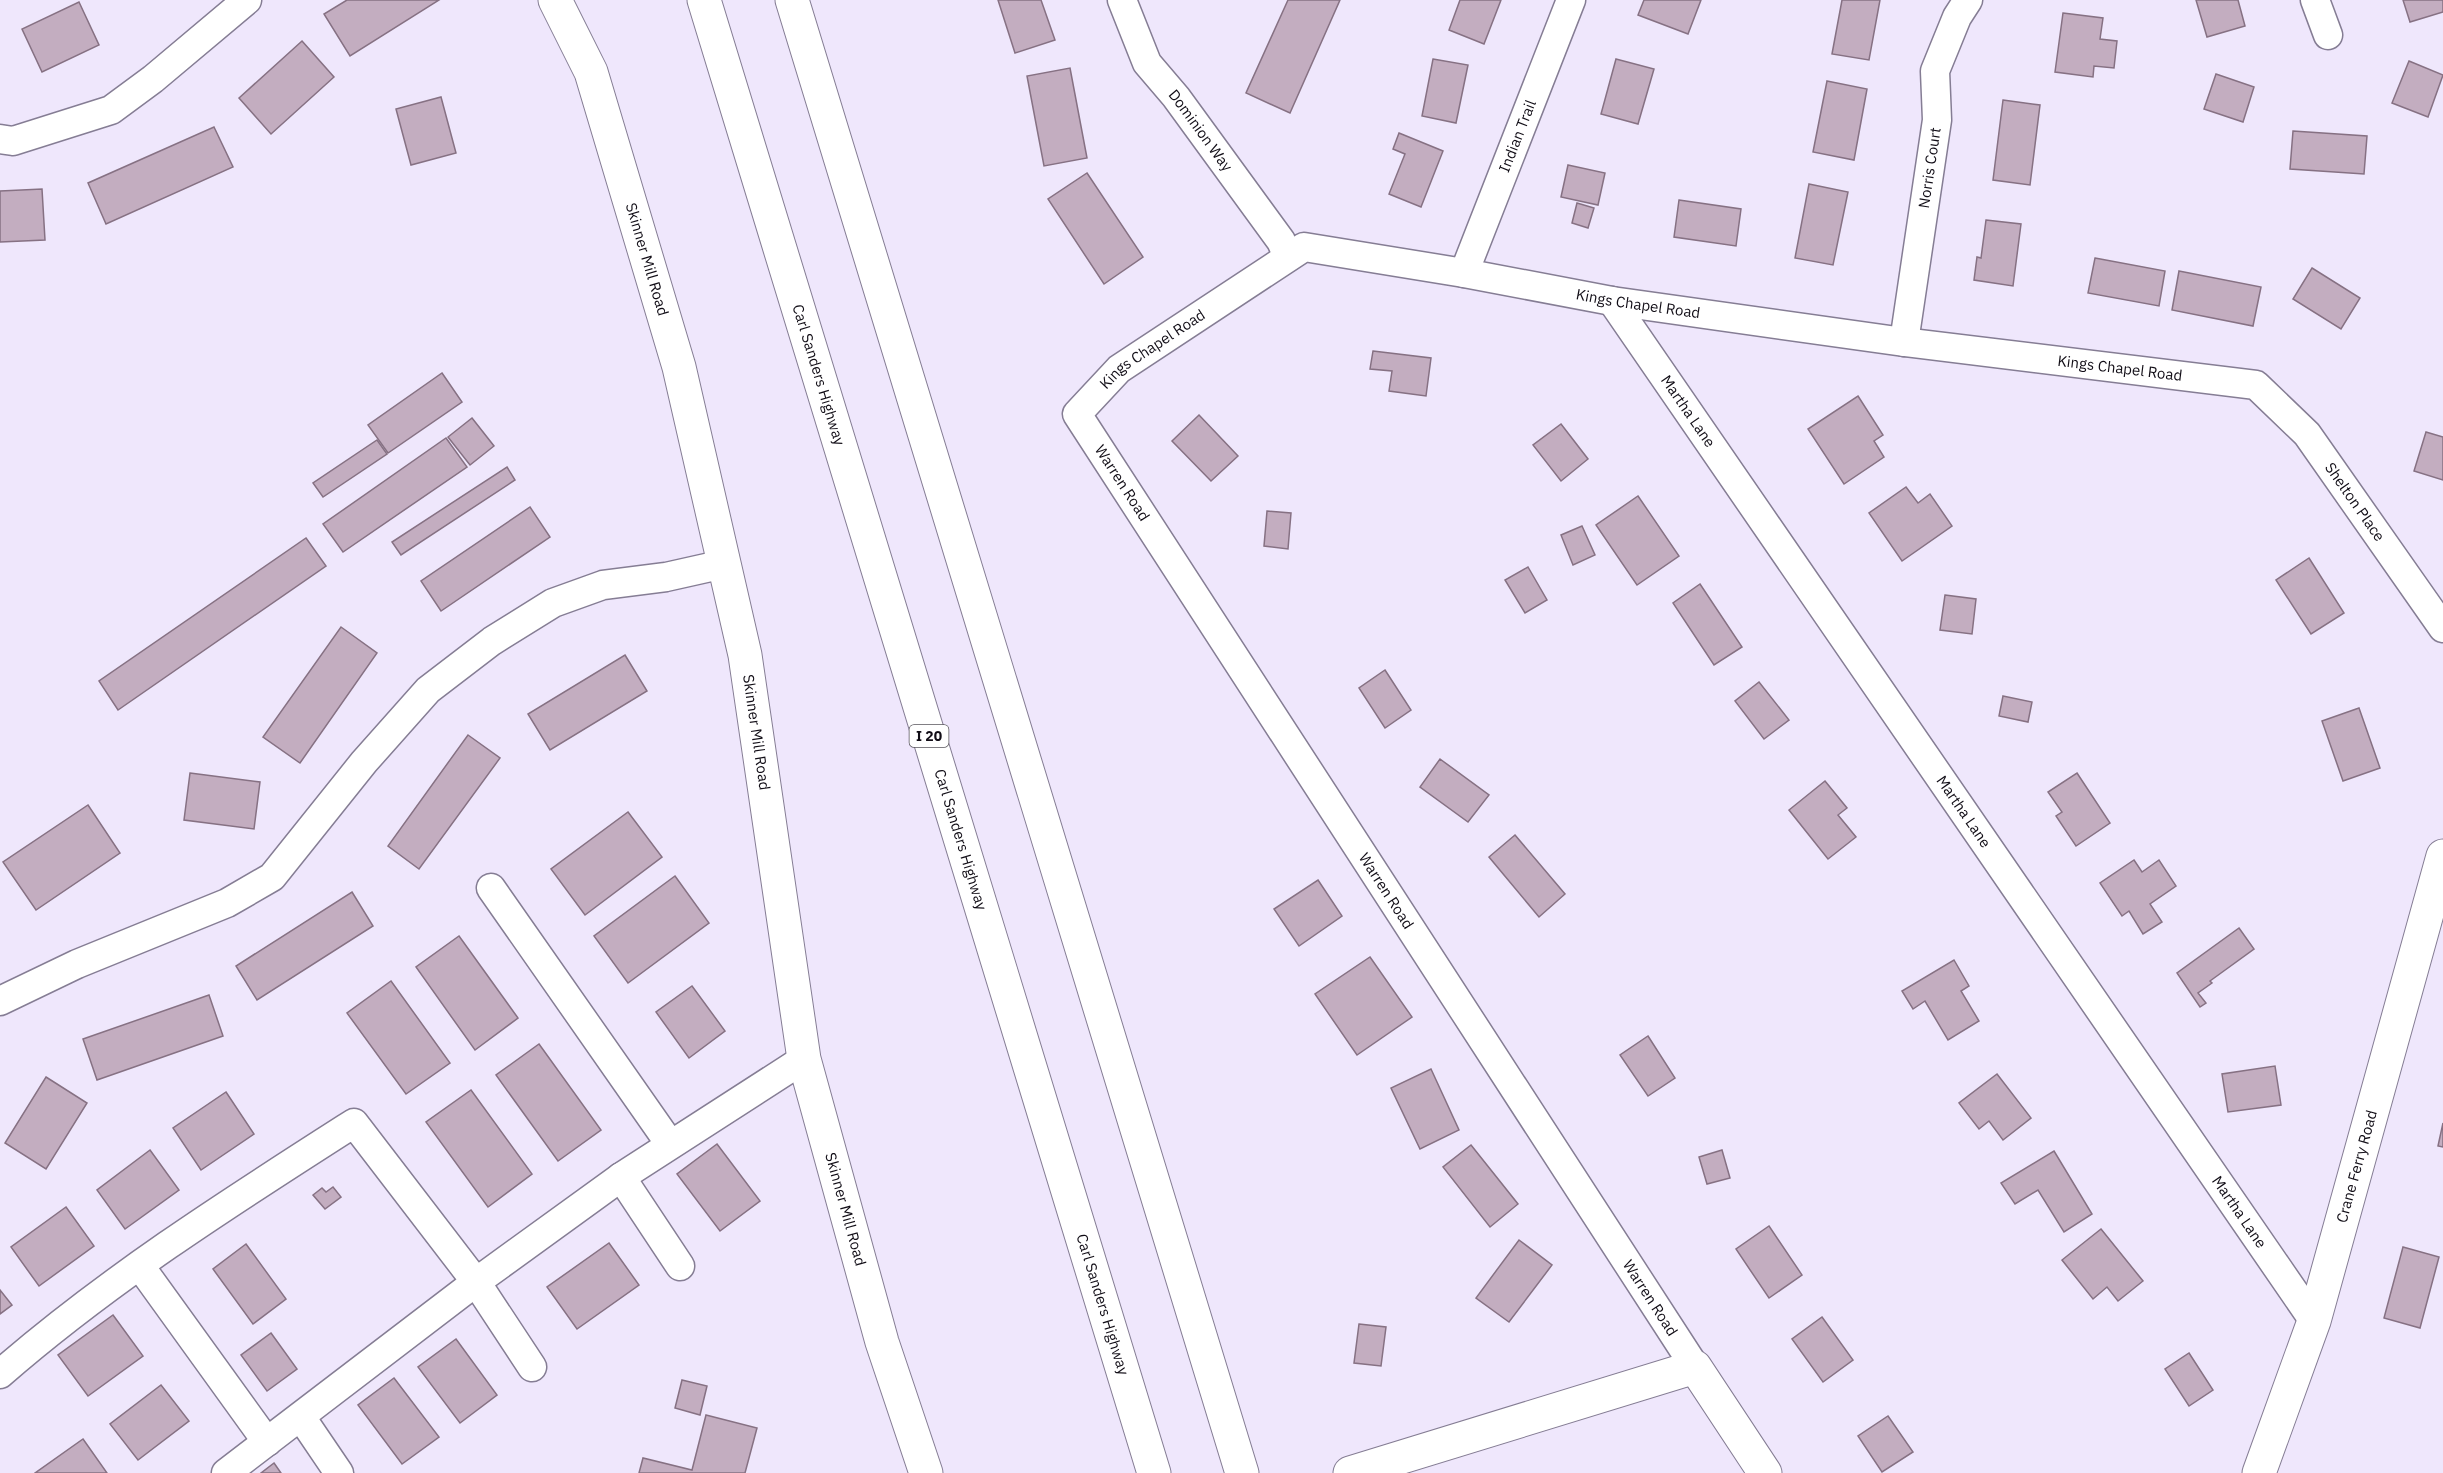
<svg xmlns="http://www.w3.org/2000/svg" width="2443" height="1473" font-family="'IBM Plex Sans',sans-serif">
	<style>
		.building { fill: #c3adc0; stroke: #867183; stroke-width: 1.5 }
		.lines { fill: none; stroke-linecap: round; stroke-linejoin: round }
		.minor-casing { stroke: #857d94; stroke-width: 31 }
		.tertiary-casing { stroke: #857d94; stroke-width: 35 }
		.motorway-casing { stroke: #857d94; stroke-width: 35 }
		.minor { stroke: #fff; stroke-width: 28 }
		.tertiary { stroke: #fff; stroke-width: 33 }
		.motorway { stroke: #fff; stroke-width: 33 }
		.labels { text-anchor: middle; stroke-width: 4.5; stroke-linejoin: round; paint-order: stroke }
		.shield { fill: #fff; stroke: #58565c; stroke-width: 1.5 }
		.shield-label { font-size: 14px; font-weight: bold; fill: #110d16 }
		.street-label { font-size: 15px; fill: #110d16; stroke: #fff }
	</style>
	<rect width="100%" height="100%" fill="#efe7fc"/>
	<g class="building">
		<path d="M 347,0 L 439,0 L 350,56 L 324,14 Z"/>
		<path d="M 998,0 L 1041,0 L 1055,40 L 1015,53 Z"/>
		<path d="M 1288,0 L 1340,0 L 1290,113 L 1246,93 Z"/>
		<path d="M 1460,0 L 1501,0 L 1484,44 L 1449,30 Z"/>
		<path d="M 1644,0 L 1701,0 L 1688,34 L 1638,15 Z"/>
		<path d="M 1842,0 L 1880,0 L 1869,60 L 1832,54 Z"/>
		<path d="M 2196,0 L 2238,0 L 2245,26 L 2207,37 Z"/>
		<path d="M 2403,0 L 2443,0 L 2443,12 L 2410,22 Z"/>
		<path d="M 79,2 L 99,45 L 42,72 L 22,29 Z"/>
		<path d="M 2063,13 L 2103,18 L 2100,39 L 2117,41 L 2114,68 L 2094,66 L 2093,77 L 2055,72 Z"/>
		<path d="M 302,41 L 334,77 L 271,134 L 239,98 Z"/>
		<path d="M 1433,59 L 1468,65 L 1456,123 L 1422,116 Z"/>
		<path d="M 1616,59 L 1654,69 L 1638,124 L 1601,114 Z"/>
		<path d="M 2409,61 L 2443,75 L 2428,117 L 2392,103 Z"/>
		<path d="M 1070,68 L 1087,158 L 1044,166 L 1027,76 Z"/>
		<path d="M 2216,74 L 2254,87 L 2243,122 L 2204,109 Z"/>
		<path d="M 1827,81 L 1867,89 L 1854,160 L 1813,152 Z"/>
		<path d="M 441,97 L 456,153 L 411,165 L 396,109 Z"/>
		<path d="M 2003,100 L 2040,105 L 2030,185 L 1993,180 Z"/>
		<path d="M 214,127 L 233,167 L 106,224 L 88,183 Z"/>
		<path d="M 2293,131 L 2367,136 L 2364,174 L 2290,169 Z"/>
		<path d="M 1399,133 L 1443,151 L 1421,207 L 1389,194 L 1405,154 L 1393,149 Z"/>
		<path d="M 1568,165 L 1605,173 L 1598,205 L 1561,197 Z"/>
		<path d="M 1087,173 L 1143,257 L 1104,284 L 1048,199 Z"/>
		<path d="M 1809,184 L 1848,192 L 1833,265 L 1795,258 Z"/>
		<path d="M 42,189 L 45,240 L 0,242 L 0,191 Z"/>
		<path d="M 1679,200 L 1741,209 L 1736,246 L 1674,237 Z"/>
		<path d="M 1577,203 L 1594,208 L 1588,228 L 1572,223 Z"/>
		<path d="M 1986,220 L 2021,224 L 2013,286 L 1974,280 L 1977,257 L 1981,258 Z"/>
		<path d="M 2095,258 L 2165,271 L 2159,306 L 2088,293 Z"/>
		<path d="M 2312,268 L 2360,298 L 2341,329 L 2293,299 Z"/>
		<path d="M 2179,271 L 2261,287 L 2253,326 L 2172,310 Z"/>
		<path d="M 1373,351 L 1431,358 L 1426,396 L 1389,391 L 1392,371 L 1370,369 Z"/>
		<path d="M 442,373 L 462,402 L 388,453 L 368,425 Z"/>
		<path d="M 1858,396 L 1883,435 L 1874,441 L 1884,457 L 1844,484 L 1808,429 Z"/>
		<path d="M 1199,415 L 1238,456 L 1211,481 L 1172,441 Z"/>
		<path d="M 472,418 L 494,446 L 470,465 L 448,437 Z"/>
		<path d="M 1561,424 L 1588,459 L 1561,481 L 1533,445 Z"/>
		<path d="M 2426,432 L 2443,437 L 2443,480 L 2414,471 Z"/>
		<path d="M 446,438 L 467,467 L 343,552 L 323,524 Z"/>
		<path d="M 377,440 L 387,454 L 323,497 L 313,483 Z"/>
		<path d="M 507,467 L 515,480 L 401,555 L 392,542 Z"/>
		<path d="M 1906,487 L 1918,503 L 1930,494 L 1952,526 L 1902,561 L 1869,513 Z"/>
		<path d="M 1638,496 L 1679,556 L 1637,585 L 1596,525 Z"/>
		<path d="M 530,507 L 550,537 L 441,611 L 421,581 Z"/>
		<path d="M 1267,511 L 1291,513 L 1288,549 L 1264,546 Z"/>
		<path d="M 1582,526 L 1595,555 L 1573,565 L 1561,535 Z"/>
		<path d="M 306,538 L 326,566 L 118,710 L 99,681 Z"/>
		<path d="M 2309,558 L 2344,613 L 2311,634 L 2276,580 Z"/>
		<path d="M 1528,567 L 1547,600 L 1525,613 L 1505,580 Z"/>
		<path d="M 1700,584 L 1742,647 L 1714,665 L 1673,603 Z"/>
		<path d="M 1945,595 L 1976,599 L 1972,634 L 1940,630 Z"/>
		<path d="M 341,627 L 377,653 L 300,763 L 263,737 Z"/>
		<path d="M 625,655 L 647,691 L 550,750 L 528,714 Z"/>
		<path d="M 1385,670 L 1411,710 L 1385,728 L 1359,688 Z"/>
		<path d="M 1759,682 L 1789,720 L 1764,739 L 1735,701 Z"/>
		<path d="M 2003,696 L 2032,702 L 2028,722 L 1999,716 Z"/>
		<path d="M 2359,708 L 2380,768 L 2343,781 L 2322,721 Z"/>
		<path d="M 468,735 L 500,758 L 419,869 L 388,846 Z"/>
		<path d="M 1440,759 L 1489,795 L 1468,822 L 1420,787 Z"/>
		<path d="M 190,773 L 260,782 L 254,829 L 184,820 Z"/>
		<path d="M 2077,773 L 2110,823 L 2076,846 L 2056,816 L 2062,812 L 2048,792 Z"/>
		<path d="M 1825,781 L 1847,808 L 1838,815 L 1856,837 L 1828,859 L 1789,810 Z"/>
		<path d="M 88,805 L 120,853 L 36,910 L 3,862 Z"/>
		<path d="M 628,812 L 662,857 L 585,915 L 551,869 Z"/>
		<path d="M 1515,835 L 1565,894 L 1539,917 L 1489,857 Z"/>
		<path d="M 2134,860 L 2142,872 L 2159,860 L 2176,886 L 2150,904 L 2162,922 L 2143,934 L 2129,911 L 2122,916 L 2100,883 Z"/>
		<path d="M 675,876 L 709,923 L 628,983 L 594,936 Z"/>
		<path d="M 1318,880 L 1342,916 L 1299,946 L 1274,909 Z"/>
		<path d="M 352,892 L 373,926 L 257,1000 L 236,966 Z"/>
		<path d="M 2239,928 L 2254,949 L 2210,981 L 2212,983 L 2198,993 L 2206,1003 L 2200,1007 L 2177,973 Z"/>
		<path d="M 459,936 L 518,1018 L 475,1050 L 416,967 Z"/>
		<path d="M 1370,957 L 1412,1017 L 1357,1055 L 1315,994 Z"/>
		<path d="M 1954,960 L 1969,986 L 1961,991 L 1979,1021 L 1948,1040 L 1925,1001 L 1913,1009 L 1902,991 Z"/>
		<path d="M 391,981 L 450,1063 L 406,1094 L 347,1013 Z"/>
		<path d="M 692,986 L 725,1031 L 689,1058 L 656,1012 Z"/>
		<path d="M 209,995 L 223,1036 L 97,1080 L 83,1039 Z"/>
		<path d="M 1648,1036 L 1675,1078 L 1648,1096 L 1620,1055 Z"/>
		<path d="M 539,1044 L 601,1130 L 558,1161 L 496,1075 Z"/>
		<path d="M 2275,1066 L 2281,1105 L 2228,1112 L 2222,1074 Z"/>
		<path d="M 1431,1069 L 1459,1130 L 1420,1149 L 1391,1088 Z"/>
		<path d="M 1997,1074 L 2031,1118 L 2003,1140 L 1989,1121 L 1979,1129 L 1959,1103 Z"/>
		<path d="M 46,1077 L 87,1103 L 46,1169 L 5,1143 Z"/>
		<path d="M 471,1090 L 532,1174 L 488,1207 L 426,1122 Z"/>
		<path d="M 226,1092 L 254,1134 L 201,1170 L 173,1128 Z"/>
		<path d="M 2443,1123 L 2443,1147 L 2438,1146 Z"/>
		<path d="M 717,1144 L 760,1201 L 720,1231 L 677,1174 Z"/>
		<path d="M 1471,1145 L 1518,1204 L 1490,1227 L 1443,1167 Z"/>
		<path d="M 150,1150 L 179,1190 L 125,1229 L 97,1190 Z"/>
		<path d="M 1722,1150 L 1730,1178 L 1707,1184 L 1699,1157 Z"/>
		<path d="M 2054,1151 L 2092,1214 L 2064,1232 L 2038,1190 L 2015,1204 L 2001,1183 Z"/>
		<path d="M 333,1187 L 341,1197 L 325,1209 L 313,1195 L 322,1188 L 326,1192 Z"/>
		<path d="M 66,1207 L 94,1246 L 39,1286 L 11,1247 Z"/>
		<path d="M 1769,1226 L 1802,1275 L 1769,1298 L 1736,1249 Z"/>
		<path d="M 2101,1229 L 2143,1281 L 2118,1301 L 2107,1287 L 2093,1299 L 2062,1260 Z"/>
		<path d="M 1519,1240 L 1552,1265 L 1509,1322 L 1476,1298 Z"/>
		<path d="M 609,1243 L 639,1285 L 577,1329 L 547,1287 Z"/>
		<path d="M 246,1244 L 286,1299 L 253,1324 L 213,1269 Z"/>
		<path d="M 2403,1247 L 2439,1257 L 2420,1328 L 2384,1318 Z"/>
		<path d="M 0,1290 L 12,1305 L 0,1314 Z"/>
		<path d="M 113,1315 L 143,1356 L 88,1396 L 58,1355 Z"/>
		<path d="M 1822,1317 L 1853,1360 L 1823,1382 L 1792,1339 Z"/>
		<path d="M 1359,1324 L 1386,1327 L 1381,1366 L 1354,1363 Z"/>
		<path d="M 271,1333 L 297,1369 L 267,1391 L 241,1355 Z"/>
		<path d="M 456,1339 L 497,1395 L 460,1423 L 418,1367 Z"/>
		<path d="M 2189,1353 L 2213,1390 L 2189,1406 L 2165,1369 Z"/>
		<path d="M 394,1378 L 439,1437 L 402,1464 L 358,1405 Z"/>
		<path d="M 682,1380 L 707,1386 L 700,1415 L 675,1408 Z"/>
		<path d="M 161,1385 L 189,1421 L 138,1460 L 110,1424 Z"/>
		<path d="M 706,1415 L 757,1428 L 745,1473 L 639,1473 L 643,1458 L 692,1470 Z"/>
		<path d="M 1888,1416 L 1913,1452 L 1882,1472 L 1858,1436 Z"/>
		<path d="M 83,1439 L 107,1473 L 35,1473 Z"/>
		<path d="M 274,1463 L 281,1473 L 261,1473 Z"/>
	</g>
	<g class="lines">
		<g class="minor-casing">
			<g id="minor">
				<path id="s1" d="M 1122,0 L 1147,63 L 1176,97 L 1281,241 L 1288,257"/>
				<path d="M 2315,0 L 2328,35"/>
				<path d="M 0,139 L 13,141 L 111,110 L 153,79 L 247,0"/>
				<path id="s2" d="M 1464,273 L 1571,0"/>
				<path id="s3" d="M 1612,301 L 2314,1321"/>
				<path id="s4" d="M 1904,342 L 1937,120 L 1935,71 L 1957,17 L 1968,0"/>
				<path d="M 491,888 L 670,1144"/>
				<path d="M 0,1001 L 77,964 L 227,903 L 272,877 L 364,762 L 428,690 L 492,641 L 553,603 L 603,585 L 666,577 L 724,564"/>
				<path d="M 621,1177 L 680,1266"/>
				<path d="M 140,1266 L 267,1442"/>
				<path id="s5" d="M 1695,1367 L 1077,414 L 1119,369 L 1304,247 L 1464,273 L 1612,301 L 1904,342 L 2256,385 L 2307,434 L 2443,628"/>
				<path d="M 0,1374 C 109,1279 232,1201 354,1123 L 476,1282 L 532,1367"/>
				<path d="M 301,1417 L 339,1473"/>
				<path d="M 226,1473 L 476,1282 L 621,1177 L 804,1059"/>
			</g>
		</g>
		<g class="tertiary-casing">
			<g id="tertiary">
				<path id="s6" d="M 555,0 L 591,72 L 679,367 L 745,655 L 804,1059 L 882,1342 L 926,1473"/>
				<path d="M 1350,1473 L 1695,1367 L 1765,1473"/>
				<path id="s7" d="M 2259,1473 L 2314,1321 L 2443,856"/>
			</g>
		</g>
		<g class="motorway-casing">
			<g id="motorway">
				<path id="s8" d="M 704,0 L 1154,1473"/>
				<path d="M 792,0 L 1242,1473"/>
			</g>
		</g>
		<use href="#minor" class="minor"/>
		<use href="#tertiary" class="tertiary"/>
		<use href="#motorway" class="motorway"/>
	</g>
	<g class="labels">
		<rect class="shield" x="909.5" y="725" width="39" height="22" rx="4.5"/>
		<g class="shield-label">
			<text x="929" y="741">I 20</text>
		</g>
		<g class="street-label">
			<text dy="5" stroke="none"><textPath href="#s1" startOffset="154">Dominion Way</textPath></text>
			<text dy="5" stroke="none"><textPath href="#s2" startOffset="147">Indian Trail</textPath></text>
			<text dy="5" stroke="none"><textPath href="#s4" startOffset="176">Norris Court</textPath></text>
			<text dy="5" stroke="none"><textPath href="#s6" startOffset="276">Skinner Mill Road</textPath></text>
			<text dy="5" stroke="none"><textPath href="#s5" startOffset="1758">Kings Chapel Road</textPath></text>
			<text dy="5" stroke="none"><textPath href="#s5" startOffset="1236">Kings Chapel Road</textPath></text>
			<text dy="5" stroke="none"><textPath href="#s5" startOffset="2244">Kings Chapel Road</textPath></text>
			<text dy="5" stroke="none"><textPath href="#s8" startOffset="392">Carl Sanders Highway</textPath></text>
			<text dy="5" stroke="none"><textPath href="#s3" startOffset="134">Martha Lane</textPath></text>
			<text transform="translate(1122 483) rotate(57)" y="5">Warren Road</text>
			<text dy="5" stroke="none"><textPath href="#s5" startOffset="2535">Shelton Place</textPath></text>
			<text dy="5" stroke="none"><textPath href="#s6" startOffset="762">Skinner Mill Road</textPath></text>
			<text dy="5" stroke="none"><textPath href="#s3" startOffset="620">Martha Lane</textPath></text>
			<text dy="5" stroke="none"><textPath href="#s8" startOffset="878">Carl Sanders Highway</textPath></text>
			<text transform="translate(1386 891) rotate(57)" y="5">Warren Road</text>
			<text dy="5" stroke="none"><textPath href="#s7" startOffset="322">Crane Ferry Road</textPath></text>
			<text dy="5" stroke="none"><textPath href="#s6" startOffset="1248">Skinner Mill Road</textPath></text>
			<text dy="5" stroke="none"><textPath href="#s3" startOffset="1106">Martha Lane</textPath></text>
			<text transform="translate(1650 1298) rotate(57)" y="5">Warren Road</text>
			<text dy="5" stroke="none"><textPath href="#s8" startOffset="1364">Carl Sanders Highway</textPath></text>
		</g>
	</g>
</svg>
